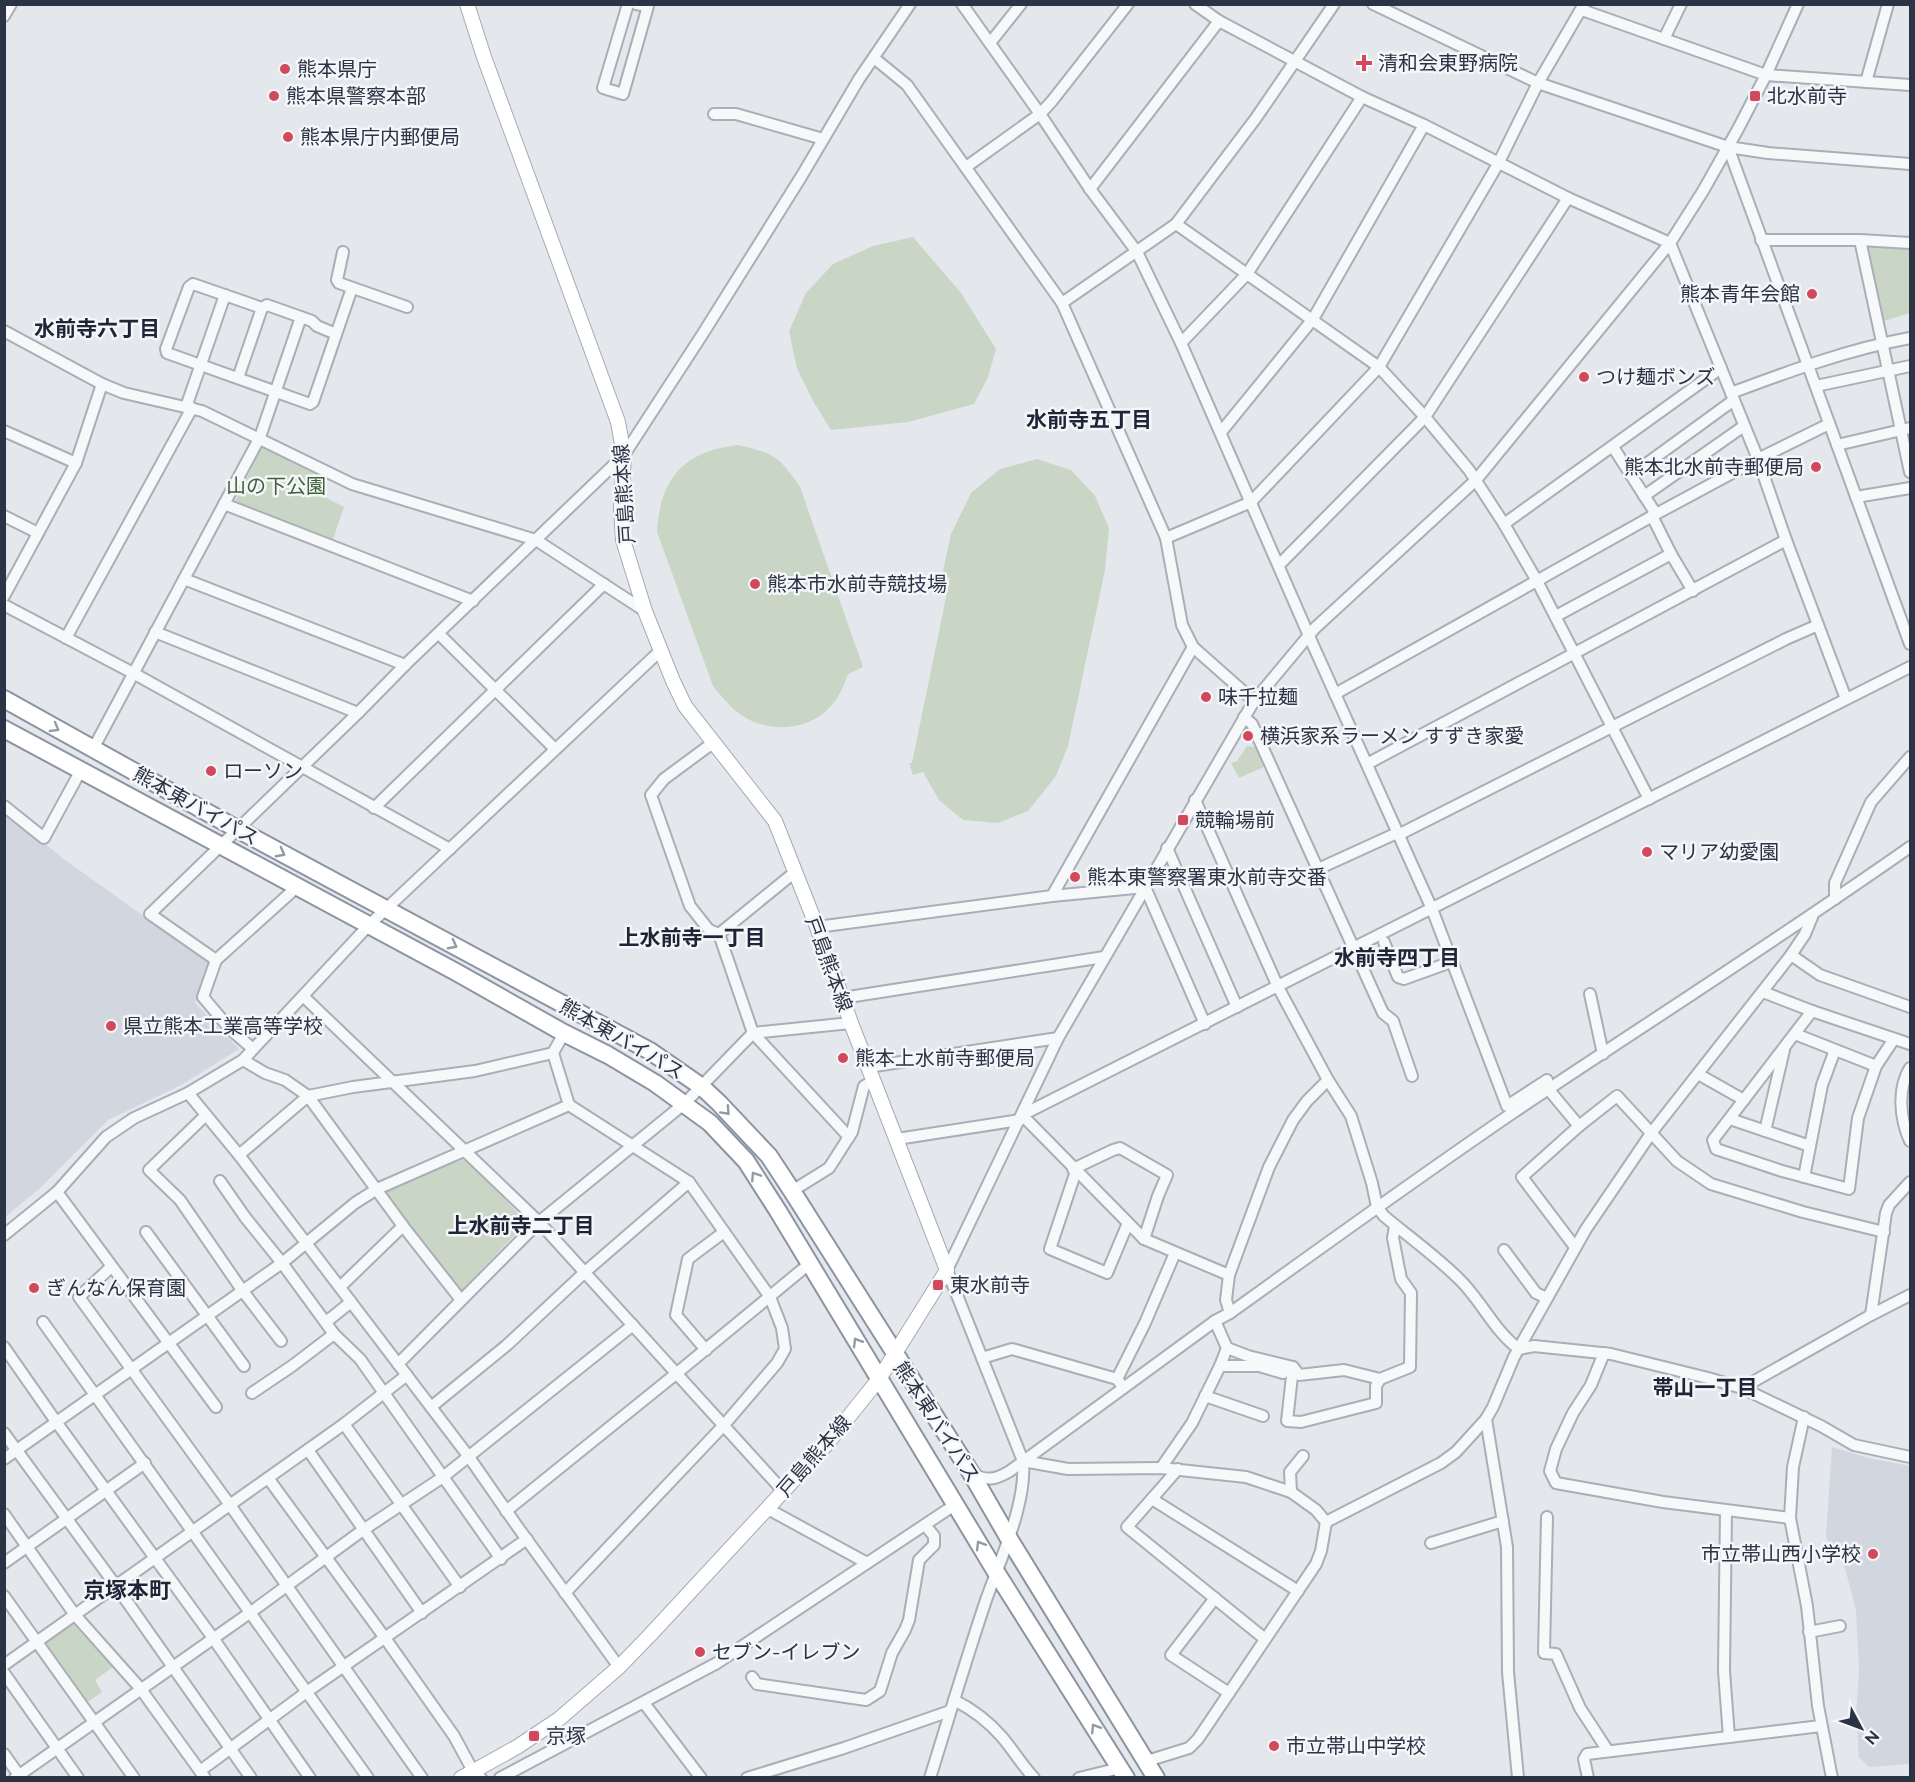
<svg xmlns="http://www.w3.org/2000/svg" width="1915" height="1782" font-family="Raleway,'Noto Sans JP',sans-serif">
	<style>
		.built { fill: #d2d6de }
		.green { fill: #c9d6c5 }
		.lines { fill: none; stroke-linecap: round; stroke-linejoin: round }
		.minor-casing { stroke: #a9aeb7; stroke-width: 14 }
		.major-casing { stroke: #a3abb8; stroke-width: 16 }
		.highway-casing { stroke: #8b94a3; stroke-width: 20 }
		.minor { stroke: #f7f8fa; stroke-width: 10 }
		.major { stroke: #fff; stroke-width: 14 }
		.highway { stroke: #fff; stroke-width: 16 }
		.oneway { stroke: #959aa2 }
		.poi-dot { fill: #d1495b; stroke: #f4f6f9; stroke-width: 2 }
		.labels { text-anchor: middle; stroke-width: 5; stroke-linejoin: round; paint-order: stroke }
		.poi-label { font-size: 20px; fill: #2b3445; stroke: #f4f6f9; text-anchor: start }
		.park-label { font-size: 20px; fill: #3f6138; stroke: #f4f6f9 }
		.street-label { font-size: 20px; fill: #2b3445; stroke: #f4f6f9 }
		.neighbourhood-label { font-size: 21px; font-weight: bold; fill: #1d2536; stroke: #f4f6f9 }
		.quarter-label { font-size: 22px; font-weight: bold; fill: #1d2536; stroke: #f4f6f9 }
	</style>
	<rect width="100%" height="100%" fill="#e4e7ec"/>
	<g class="built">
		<path d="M 5,811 L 61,857 L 208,962 L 195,1003 L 239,1049 L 183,1084 L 108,1120 L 40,1188 L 5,1217 Z"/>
		<path d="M 1832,1447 L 1868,1458 L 1910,1466 L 1910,1764 L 1869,1767 L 1859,1757 L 1856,1714 L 1859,1671 L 1856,1610 L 1845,1568 L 1826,1537 Z"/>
	</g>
	<g class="green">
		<path d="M 913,237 L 961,293 L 996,349 L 988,377 L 974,404 L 908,422 L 831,430 L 813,401 L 797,368 L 789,331 L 806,293 L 833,264 L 873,246 Z"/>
		<path d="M 1867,247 L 1910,249 L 1910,313 L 1884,321 Z"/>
		<path d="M 263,445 L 324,476 L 317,493 L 344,507 L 333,539 L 234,503 Z"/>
		<path d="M 738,445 C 773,453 780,457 800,487 L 863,667 L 848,674 C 844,686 839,697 831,706 C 811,730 772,733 746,718 C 732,710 723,698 713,686 L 657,532 C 660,478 684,451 738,445 Z"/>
		<path d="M 1037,459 L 1071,470 L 1095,496 L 1109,528 L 1105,570 L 1068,746 L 1056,776 L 1028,811 L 998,823 L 963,820 L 939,800 L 923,772 L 913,775 L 909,763 L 912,763 L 950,578 L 942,576 L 951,534 L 971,493 L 1000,469 Z"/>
		<path d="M 1247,746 L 1255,747 L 1264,767 L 1239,778 L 1231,763 L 1237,761 Z"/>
		<path d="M 465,1159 L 527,1222 L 460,1292 L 385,1193 L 387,1189 Z"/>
		<path d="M 72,1623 L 113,1667 L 95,1680 L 102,1692 L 86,1703 L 44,1644 Z"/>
	</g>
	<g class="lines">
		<g class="minor-casing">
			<g id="minor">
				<path d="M 628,4 L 603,88 L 623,94 L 648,6 L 636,4"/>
				<path d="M 962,4 L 1040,114 L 1090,189 L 1137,252 L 1181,343 L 1313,645 L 1432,909 L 1507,1106 L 1547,1080 L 1549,1090 L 1579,1126"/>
				<path d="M 1195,4 L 1219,21 L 1362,97 L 1424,125 L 1568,198 L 1670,243 L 1758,459 L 1786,540 L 1846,699"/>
				<path d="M 1373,4 L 1538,83 L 1728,147 L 1768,153 L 1910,164"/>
				<path d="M 1582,10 L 1766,75 L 1910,85"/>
				<path d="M 4,16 L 11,4"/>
				<path d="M 1664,39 L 1681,4"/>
				<path d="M 990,43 L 1021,4"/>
				<path d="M 874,58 L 907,85 L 1062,303 L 1166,538 L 1182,625 L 1193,647 L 1254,701"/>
				<path d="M 1866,82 L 1888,4"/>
				<path d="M 714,114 L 736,114 L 823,139"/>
				<path d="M 1728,147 L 1910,644"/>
				<path d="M 966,167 L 1040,114 L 1052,101 L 1128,4"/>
				<path d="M 1090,189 L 1219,21"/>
				<path d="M 1176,224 L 1379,367 L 1425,417 L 1469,470 L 1504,524 L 1537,581 L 1649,799"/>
				<path d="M 1761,240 L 1860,240 L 1910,243"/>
				<path d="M 1860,240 L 1910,472"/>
				<path d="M 343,252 L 337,280 L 339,283 L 407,307"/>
				<path d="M 1062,303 L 1176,224 L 1256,118 L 1334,4"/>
				<path d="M 4,331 L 102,384 L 124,393 L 202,411 L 352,484 L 536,540 L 645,611"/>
				<path d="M 336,334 L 317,326 L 312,321 L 267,305 L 262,308 L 193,284 L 189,287 L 166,349 L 167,353 L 310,404 L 313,402 L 352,288"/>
				<path d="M 1181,343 L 1247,274 L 1362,97"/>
				<path d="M 238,378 L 262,308"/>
				<path d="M 1816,386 L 1910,366"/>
				<path d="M 1731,393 C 1790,371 1849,349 1910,338"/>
				<path d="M 186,407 L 225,295"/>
				<path d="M 4,431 L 76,463"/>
				<path d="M 1221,432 L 1313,319 L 1424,125"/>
				<path d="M 1837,445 L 1910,428"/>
				<path d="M 1613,447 L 1656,514"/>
				<path d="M 1631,475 L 1734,400"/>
				<path d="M 1644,496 L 1744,426"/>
				<path d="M 1856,497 L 1910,488"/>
				<path d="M 224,504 L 473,601"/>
				<path d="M 4,516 L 38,533"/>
				<path d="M 1652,516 L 1671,554"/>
				<path d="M 1504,524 L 1721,368"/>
				<path d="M 1166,538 L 1251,502 L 1379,367 L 1498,164 L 1538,83 L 1584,4"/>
				<path d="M 1279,565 L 1425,417 L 1568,198"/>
				<path d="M 184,579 L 405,665"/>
				<path d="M 4,596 L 76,463 L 102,384"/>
				<path d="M 4,605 L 133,673 L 450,849"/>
				<path d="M 1556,616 L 1671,554 L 1693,591"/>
				<path d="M 155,632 L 358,713"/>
				<path d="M 439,634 L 555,749"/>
				<path d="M 66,638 L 192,408"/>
				<path d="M 1335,694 L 1656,514 L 1758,459 L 1829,424"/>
				<path d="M 1244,717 L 1252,724 L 1383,1013 L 1393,1021 L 1412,1076"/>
				<path d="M 714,742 L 664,779 L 651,795 L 690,906 L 709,930 L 719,934"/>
				<path d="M 93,749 L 260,437 L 301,317"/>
				<path d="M 1367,764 L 1786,540"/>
				<path d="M 1195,800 L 1278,987 L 1328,1080 L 1351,1116 L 1372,1183 L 1377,1207 L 1384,1216 C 1409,1237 1436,1256 1459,1279 C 1481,1300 1494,1331 1519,1349 L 1534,1346 L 1611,1354 L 1708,1378 L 1742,1388 L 1821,1426 L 1854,1445 L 1910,1457"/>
				<path d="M 4,806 L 44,838 L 81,770"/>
				<path d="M 374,808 L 604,584"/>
				<path d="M 1398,835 L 1786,639 L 1818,625"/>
				<path d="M 1167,848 L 1237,1007"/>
				<path d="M 1318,869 L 1397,833"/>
				<path d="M 795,872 L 719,934 L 753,1033 L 849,1137"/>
				<path d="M 1052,896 L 1193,647"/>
				<path d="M 1835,899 L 1835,883 L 1871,802 L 1910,757"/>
				<path d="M 817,927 L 1052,896 L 1145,887 L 1205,1024"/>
				<path d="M 1384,942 L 1398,977 L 1404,979 L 1451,962"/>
				<path d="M 1791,955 L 1820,975 L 1910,1007"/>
				<path d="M 216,960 L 298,886"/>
				<path d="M 1763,992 L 1812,1011 L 1910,1044"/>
				<path d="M 1590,994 L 1603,1054"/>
				<path d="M 303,996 L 539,1222 L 784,1492"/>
				<path d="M 842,998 L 1104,957"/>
				<path d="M 1812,1011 L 1713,1140 L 1716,1149 L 1782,1171 L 1849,1189 L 1858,1118 L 1876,1066 L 1894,1039"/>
				<path d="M 564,1033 L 553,1053 L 569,1105 L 689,1182 L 770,1297 L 782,1328 L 785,1349 L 777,1363 L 724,1425 L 565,1593"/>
				<path d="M 1795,1034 L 1876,1066"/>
				<path d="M 253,1049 L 230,1029 L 203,997 L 216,960 L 150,914 L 358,713 L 405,665 L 624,455 L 702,335 L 801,177 L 859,79 L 910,4"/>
				<path d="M 243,1060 L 265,1073 L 285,1080 L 308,1096 L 403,1226 L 461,1300"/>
				<path d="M 868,1067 L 1058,1038"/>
				<path d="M 1910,1068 C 1897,1089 1900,1119 1910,1141"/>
				<path d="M 1698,1074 L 1744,1100"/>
				<path d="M 188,1093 L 239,1155 L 469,1457 L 517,1526 L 619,1667"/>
				<path d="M 206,1115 L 149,1170 L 180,1200 L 242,1290 L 281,1341"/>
				<path d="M 1730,1119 L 1810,1146"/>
				<path d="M 1765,1131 L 1784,1050"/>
				<path d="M 897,1139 L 1020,1120"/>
				<path d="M 239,1155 L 308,1096 L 353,1087 L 475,1071 L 553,1053"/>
				<path d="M 1073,1169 L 1113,1150 L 1120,1148 L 1167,1175 L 1158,1196 L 1144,1239"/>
				<path d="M 1076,1171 L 1050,1249 L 1107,1273 L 1128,1223"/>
				<path d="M 1804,1177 L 1822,1085 L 1835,1050"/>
				<path d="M 220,1181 L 245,1217 L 282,1263 L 334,1334 L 360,1359 L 501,1559"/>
				<path d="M 792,1191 L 829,1168 L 852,1132 L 864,1086 L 873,1081"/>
				<path d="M 57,1192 L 216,1407"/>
				<path d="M 146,1232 L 244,1366"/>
				<path d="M 4,1235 L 57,1192 L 106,1137 L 134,1118 L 188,1093 L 243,1060 L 369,925 L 661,650"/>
				<path d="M 1575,1247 L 1522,1177 L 1579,1126 L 1617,1096 L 1677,1161 L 1711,1184 L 1803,1212 L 1884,1232"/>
				<path d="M 1504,1250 L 1536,1293 L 1547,1298"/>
				<path d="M 111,1267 L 79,1297 L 230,1505 L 422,1778"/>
				<path d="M 1229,1275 L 1144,1239 L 1022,1115 L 1910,667"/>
				<path d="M 340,1287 L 403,1226"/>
				<path d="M 1230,1313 L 1226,1300 L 1229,1275 L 1269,1167 L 1293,1120 L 1307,1101 L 1328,1080"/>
				<path d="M 1871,1315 L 1886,1213 L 1889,1205 L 1910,1182"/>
				<path d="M 1215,1321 L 1227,1348"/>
				<path d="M 43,1322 L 368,1778"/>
				<path d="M 326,1322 L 351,1302"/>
				<path d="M 4,1347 L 57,1423 L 213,1638 L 310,1778"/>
				<path d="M 706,1350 L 676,1315 L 688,1259 L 724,1232"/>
				<path d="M 1604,1353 L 1591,1385 L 1573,1413 L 1556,1449 L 1550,1471 L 1556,1483 L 1663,1502 L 1790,1518"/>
				<path d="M 982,1358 L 1012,1349 L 1117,1379 L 1123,1387"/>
				<path d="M 398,1364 L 539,1222 L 685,1103 L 753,1033 L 851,1023"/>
				<path d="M 1293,1367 L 1287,1421 L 1301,1422 L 1376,1403 L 1376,1386 L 1380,1379"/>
				<path d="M 1283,1373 L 1259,1366 L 1220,1366 L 1227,1348 L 1248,1356 L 1293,1367 L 1299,1375 L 1344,1370 L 1380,1379 L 1410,1367 L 1411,1293 L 1401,1279 L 1393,1238 L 1395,1226"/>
				<path d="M 1117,1379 L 1145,1323 L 1175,1253"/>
				<path d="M 1742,1388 L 1871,1315 L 1910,1295"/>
				<path d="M 252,1393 L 292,1366 L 334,1334"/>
				<path d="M 1205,1396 L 1263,1416"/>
				<path d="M 431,1407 L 507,1345 L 585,1272 L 689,1182"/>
				<path d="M 1804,1417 L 1793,1467 L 1790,1518 L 1807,1606 L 1818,1706 L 1832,1778"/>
				<path d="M 1486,1419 L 1507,1547 L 1508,1672 L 1518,1778"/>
				<path d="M 344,1424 L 460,1587"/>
				<path d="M 4,1433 L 116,1586 L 251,1778"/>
				<path d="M 308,1450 L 422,1613"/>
				<path d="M 4,1459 L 282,1263 L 355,1203 L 377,1189 L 569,1105"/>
				<path d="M 1023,1461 L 1068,1469 L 1161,1468 L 1246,1477 L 1291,1492 L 1316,1510 L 1326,1522"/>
				<path d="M 1161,1468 L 1192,1423 L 1220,1366"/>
				<path d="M 1178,1469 L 1127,1527 L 1265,1639"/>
				<path d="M 972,1474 C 987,1481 995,1480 1010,1471 L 1215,1321 L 1230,1313 C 1323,1246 1416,1179 1511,1114 C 1644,1025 1779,939 1910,847"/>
				<path d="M 268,1478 L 385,1638 L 454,1736 L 473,1771 L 481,1778"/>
				<path d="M 1291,1492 L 1290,1472 L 1303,1456"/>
				<path d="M 1152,1499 L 1298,1591"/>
				<path d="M 768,1509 L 867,1563"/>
				<path d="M 506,1511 L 677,1373 L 809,1264"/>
				<path d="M 1726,1511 L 1724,1671 L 1729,1737"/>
				<path d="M 4,1514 L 75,1615 L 140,1688 L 205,1778"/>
				<path d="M 1547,1517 L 1544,1653 L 1556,1654 L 1580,1708 L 1608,1751"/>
				<path d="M 1326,1522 L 1441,1463 L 1456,1452 L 1486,1419 L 1493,1407 L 1514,1357 L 1586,1229 L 1652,1132 L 1791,955 L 1805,934 L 1812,917"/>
				<path d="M 1431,1543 L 1503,1521"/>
				<path d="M 4,1563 L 145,1463"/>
				<path d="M 4,1596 L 134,1778"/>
				<path d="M 1215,1598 L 1171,1655 L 1229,1693"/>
				<path d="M 1809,1632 L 1840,1626"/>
				<path d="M 4,1665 L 344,1424 L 407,1375"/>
				<path d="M 4,1673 L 78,1778"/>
				<path d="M 752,1677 L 757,1684 L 866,1700 L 880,1691 L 892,1653 L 905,1630 L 909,1620 L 919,1560 L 934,1545 L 934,1536 L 925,1525"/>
				<path d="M 954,1700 C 972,1709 989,1722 1002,1737 C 1013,1750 1022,1765 1034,1778"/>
				<path d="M 644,1703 L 701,1778"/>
				<path d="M 4,1754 L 21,1778"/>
				<path d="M 1147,1761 L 1189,1748 L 1198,1739 L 1316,1564 L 1321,1551 L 1326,1522"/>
				<path d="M 200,1771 L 308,1691 L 527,1539"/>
				<path d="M 15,1778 L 251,1612 L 363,1530 L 443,1477 L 633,1325"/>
				<path d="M 500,1778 L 717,1663 L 956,1504"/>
				<path d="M 747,1778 L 844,1748 L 950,1711"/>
				<path d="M 930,1778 C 948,1720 965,1663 984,1606 C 998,1564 1027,1505 1023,1461 L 947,1270 L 1058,1038 L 1254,701 L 1315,628 L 1476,480 L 1670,243 L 1703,191 L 1738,129 L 1766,75 L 1798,4"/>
				<path d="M 1079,1778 L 1120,1768"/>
				<path d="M 1588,1778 L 1584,1759 L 1587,1754 L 1821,1726"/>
			</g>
		</g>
		<g class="major-casing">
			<path id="major" d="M 461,1778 L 517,1747 L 559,1719 L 619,1667 L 651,1634 L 826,1445 L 879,1379 L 947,1270 L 851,1023 L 817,927 L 775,821 L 685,706 L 673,681 L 645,611 L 623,540 L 621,509 L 624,455 L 618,422 L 484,57 L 467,4"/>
		</g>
		<g class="highway-casing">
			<g id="highway">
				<path d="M 4,699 L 237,829 L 650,1051 L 702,1087 L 719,1103 L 769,1156 L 792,1191 L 971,1473 L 1008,1537 L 1156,1778"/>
				<path d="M 4,729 L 456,972 L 564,1033 L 608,1055 L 655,1083 L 710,1123 L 746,1161 L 778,1211 L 996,1572 L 1126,1778"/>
			</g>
		</g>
		<use href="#minor" class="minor"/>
		<use href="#major" class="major"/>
		<use href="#highway" class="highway"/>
	</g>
	<defs><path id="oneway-chevron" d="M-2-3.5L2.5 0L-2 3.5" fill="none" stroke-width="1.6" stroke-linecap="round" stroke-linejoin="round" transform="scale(1.5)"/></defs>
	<g class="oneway">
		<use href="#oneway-chevron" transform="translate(55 728) rotate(30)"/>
		<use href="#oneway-chevron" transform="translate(281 853) rotate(28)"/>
		<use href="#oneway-chevron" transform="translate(453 945) rotate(28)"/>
		<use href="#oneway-chevron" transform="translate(726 1111) rotate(47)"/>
		<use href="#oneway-chevron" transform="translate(755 1176) rotate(-123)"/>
		<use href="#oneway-chevron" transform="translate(857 1342) rotate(-121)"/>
		<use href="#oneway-chevron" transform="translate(980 1545) rotate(-121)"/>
		<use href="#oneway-chevron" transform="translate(1095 1728) rotate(-122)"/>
	</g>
	<g class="poi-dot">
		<path d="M1361 54h6v6h6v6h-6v6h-6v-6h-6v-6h6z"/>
		<circle cx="285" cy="69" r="6"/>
		<circle cx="274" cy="96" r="6"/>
		<rect x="1749" y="90" width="12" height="12" rx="3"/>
		<circle cx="288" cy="137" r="6"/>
		<circle cx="1812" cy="294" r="6"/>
		<circle cx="1584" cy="377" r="6"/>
		<circle cx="1816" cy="467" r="6"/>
		<circle cx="755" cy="584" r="6"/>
		<circle cx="1206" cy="697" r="6"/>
		<circle cx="1248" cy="736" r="6"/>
		<circle cx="211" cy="771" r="6"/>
		<rect x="1177" y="814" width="12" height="12" rx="3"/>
		<circle cx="1647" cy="852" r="6"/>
		<circle cx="1075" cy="877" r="6"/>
		<circle cx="111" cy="1026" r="6"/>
		<circle cx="843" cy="1058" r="6"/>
		<rect x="932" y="1279" width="12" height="12" rx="3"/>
		<circle cx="34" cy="1288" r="6"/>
		<circle cx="1873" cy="1554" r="6"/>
		<circle cx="700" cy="1652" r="6"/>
		<rect x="528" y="1730" width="12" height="12" rx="3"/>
		<circle cx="1274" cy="1746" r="6"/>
	</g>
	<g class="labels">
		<g class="poi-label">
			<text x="1378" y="70">清和会東野病院</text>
			<text x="297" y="76">熊本県庁</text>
			<text x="286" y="103">熊本県警察本部</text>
			<text x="1767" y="103">北水前寺</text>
			<text x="300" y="144">熊本県庁内郵便局</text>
			<text x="1800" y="301" text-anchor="end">熊本青年会館</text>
			<text x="1596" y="384">つけ麺ボンズ</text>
			<text x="1804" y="474" text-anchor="end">熊本北水前寺郵便局</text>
			<text x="767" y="591">熊本市水前寺競技場</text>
			<text x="1218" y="704">味千拉麺</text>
			<text x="1260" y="743">横浜家系ラーメン すずき家愛</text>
			<text x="223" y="778">ローソン</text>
			<text x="1195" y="827">競輪場前</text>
			<text x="1659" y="859">マリア幼愛園</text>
			<text x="1087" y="884">熊本東警察署東水前寺交番</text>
			<text x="123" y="1033">県立熊本工業高等学校</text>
			<text x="855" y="1065">熊本上水前寺郵便局</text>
			<text x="950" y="1292">東水前寺</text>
			<text x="46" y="1295">ぎんなん保育園</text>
			<text x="1861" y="1561" text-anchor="end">市立帯山西小学校</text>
			<text x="712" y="1659">セブン-イレブン</text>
			<text x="546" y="1743">京塚</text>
			<text x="1286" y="1753">市立帯山中学校</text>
		</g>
		<g class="park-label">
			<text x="276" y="493">山の下公園</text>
		</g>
		<g class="street-label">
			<text transform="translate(624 494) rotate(-94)" y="7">戸島熊本線</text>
			<text transform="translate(196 806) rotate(29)" y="7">熊本東バイパス</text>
			<text transform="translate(829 964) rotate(70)" y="7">戸島熊本線</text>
			<text transform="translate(622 1039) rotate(30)" y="7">熊本東バイパス</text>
			<text transform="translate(937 1422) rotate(57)" y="7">熊本東バイパス</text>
			<text transform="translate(814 1456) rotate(-49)" y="7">戸島熊本線</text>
		</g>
		<g class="neighbourhood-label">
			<text x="97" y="336">水前寺六丁目</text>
			<text x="1089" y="427">水前寺五丁目</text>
			<text x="692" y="945">上水前寺一丁目</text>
			<text x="1397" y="965">水前寺四丁目</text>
			<text x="521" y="1233">上水前寺二丁目</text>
			<text x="1705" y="1395">帯山一丁目</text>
		</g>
		<g class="quarter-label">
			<text x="127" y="1598">京塚本町</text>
		</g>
	</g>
	<rect width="1915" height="1782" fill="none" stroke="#2b3445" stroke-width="12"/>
	<g transform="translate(1861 1728) rotate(131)" stroke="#f4f6f9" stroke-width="4.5" paint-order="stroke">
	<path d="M0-4.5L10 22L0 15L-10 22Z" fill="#2b3445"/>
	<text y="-9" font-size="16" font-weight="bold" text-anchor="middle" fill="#2b3445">N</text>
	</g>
</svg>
